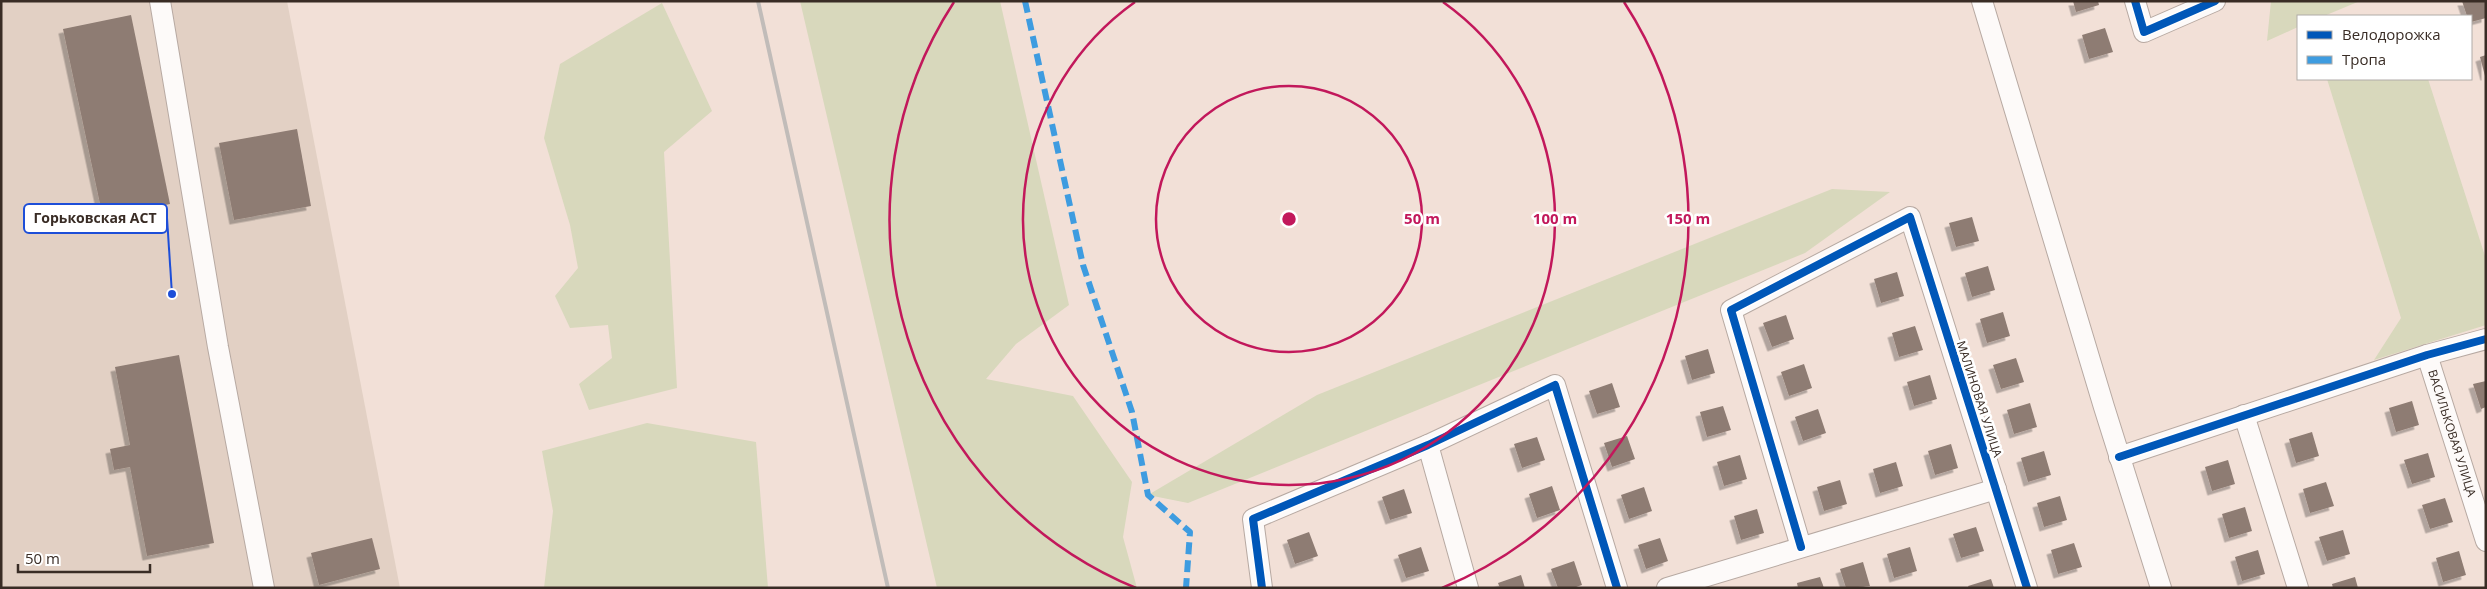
<svg xmlns="http://www.w3.org/2000/svg" width="2487" height="589" font-family="'Open Sans',sans-serif">
	<style>
		.industrial { fill: #e2d0c4 }
		.green { fill: #d8d8bc }
		.building { fill: #8e7c73; filter: url(#shadow) }
		.lines { fill: none; stroke-linecap: round; stroke-linejoin: round }
		.minor-casing { stroke: #b7a9a2; stroke-width: 22 }
		.minor { stroke: #fdfaf9; stroke-width: 20 }
		.rail { stroke: #c1bcb9; stroke-width: 4 }
		.quiet { stroke: #3e9ce0; stroke-width: 6; stroke-dasharray: 12 6; stroke-linecap: butt }
		.cycleway-casing { stroke: #fff; stroke-width: 11 }
		.cycleway { stroke: #0057b8; stroke-width: 8 }
		.ring { fill: none; stroke: #c2185b; stroke-width: 2.5 }
		.labels { text-anchor: middle; stroke-width: 5; stroke-linejoin: round; paint-order: stroke }
		.street-label { font-size: 12px; fill: #392c25; stroke: #fff }
		.centre { fill: #c2185b; stroke: #fff; stroke-width: 2.5 }
		.ring-label { font-size: 15px; text-anchor: middle; font-weight: bold; fill: #c2185b; stroke: #fff; stroke-width: 5; stroke-linejoin: round; paint-order: stroke }
		.leader { fill: none; stroke: #1d4ed8; stroke-width: 2 }
		.callout-dot { fill: #1d4ed8; stroke: #fff; stroke-width: 2 }
		.callout { fill: #fff; stroke: #1d4ed8; stroke-width: 2 }
		.callout-label { font-size: 14px; text-anchor: middle; font-weight: bold; fill: #392c25 }
	</style>
	<defs>
		<filter id="shadow"><feDropShadow dx="-4.5" dy="4.5" stdDeviation="0" flood-color="#0004"/></filter>
	</defs>
	<rect width="100%" height="100%" fill="#f2e0d7"/>
	<path class="industrial" d="M 1,1 L 287,1 L 400,588 L 1,588 Z"/>
	<g class="green">
		<path d="M 800,1 L 1000,1 L 1069,305 L 1016,344 L 986,379 L 1073,396 L 1132,482 L 1123,537 L 1137,588 L 937,588 Z"/>
		<path d="M 2271,1 L 2360,1 L 2324,16 L 2298,16 L 2298,27 L 2267,41 Z"/>
		<path d="M 662,3 L 712,111 L 664,152 L 677,388 L 589,410 L 579,384 L 612,358 L 608,325 L 570,328 L 555,296 L 578,268 L 570,225 L 544,138 L 560,64 Z"/>
		<path d="M 2327,79 L 2428,79 L 2486,259 L 2486,325 L 2374,360 L 2401,318 Z"/>
		<path d="M 1832,189 L 1890,192 L 1805,253 L 1188,503 L 1148,495 L 1317,395 Z"/>
		<path d="M 647,423 L 756,442 L 768,588 L 544,588 L 553,511 L 542,451 Z"/>
	</g>
	<g class="building">
		<path d="M 2073,1 L 2098,1 L 2099,5 L 2076,12 Z"/>
		<path d="M 2462,1 L 2486,1 L 2486,18 L 2471,22 L 2471,16 L 2467,16 Z"/>
		<path d="M 131,15 L 170,204 L 103,218 L 63,29 Z"/>
		<path d="M 2105,28 L 2113,52 L 2089,59 L 2082,35 Z"/>
		<path d="M 2486,55 L 2486,76 L 2485,76 L 2480,57 Z"/>
		<path d="M 297,129 L 311,206 L 234,220 L 219,143 Z"/>
		<path d="M 1972,217 L 1979,241 L 1956,247 L 1949,223 Z"/>
		<path d="M 1988,266 L 1995,290 L 1972,297 L 1965,273 Z"/>
		<path d="M 1897,272 L 1904,296 L 1881,303 L 1874,279 Z"/>
		<path d="M 2003,312 L 2010,336 L 1987,343 L 1980,319 Z"/>
		<path d="M 1786,315 L 1794,339 L 1772,347 L 1763,323 Z"/>
		<path d="M 1915,326 L 1923,350 L 1899,357 L 1892,333 Z"/>
		<path d="M 1708,349 L 1715,373 L 1692,380 L 1685,356 Z"/>
		<path d="M 179,355 L 214,543 L 147,556 L 130,467 L 114,470 L 110,449 L 130,445 L 115,367 Z"/>
		<path d="M 2016,358 L 2024,382 L 2001,389 L 1993,365 Z"/>
		<path d="M 1804,364 L 1812,388 L 1789,396 L 1781,372 Z"/>
		<path d="M 1930,375 L 1937,399 L 1914,406 L 1907,382 Z"/>
		<path d="M 2486,381 L 2486,407 L 2481,409 L 2473,384 Z"/>
		<path d="M 1612,383 L 1620,407 L 1597,414 L 1589,391 Z"/>
		<path d="M 2412,401 L 2419,425 L 2396,432 L 2389,408 Z"/>
		<path d="M 2030,403 L 2037,427 L 2014,434 L 2007,410 Z"/>
		<path d="M 1723,406 L 1731,430 L 1707,437 L 1700,412 Z"/>
		<path d="M 1818,409 L 1826,433 L 1803,441 L 1795,417 Z"/>
		<path d="M 2312,432 L 2319,456 L 2296,463 L 2289,439 Z"/>
		<path d="M 1627,436 L 1635,459 L 1612,467 L 1604,443 Z"/>
		<path d="M 1537,437 L 1545,460 L 1522,468 L 1514,444 Z"/>
		<path d="M 1951,444 L 1958,468 L 1935,475 L 1928,451 Z"/>
		<path d="M 2044,451 L 2051,475 L 2028,482 L 2021,458 Z"/>
		<path d="M 2428,453 L 2435,477 L 2412,484 L 2404,460 Z"/>
		<path d="M 1740,455 L 1747,479 L 1724,486 L 1717,462 Z"/>
		<path d="M 2228,460 L 2235,484 L 2212,491 L 2205,467 Z"/>
		<path d="M 1896,462 L 1903,486 L 1880,493 L 1873,469 Z"/>
		<path d="M 1840,480 L 1847,504 L 1824,511 L 1817,487 Z"/>
		<path d="M 2326,482 L 2334,506 L 2310,513 L 2303,489 Z"/>
		<path d="M 1552,486 L 1560,510 L 1537,518 L 1529,494 Z"/>
		<path d="M 1644,487 L 1652,511 L 1629,519 L 1621,495 Z"/>
		<path d="M 1404,489 L 1412,513 L 1390,520 L 1382,497 Z"/>
		<path d="M 2060,496 L 2067,520 L 2044,527 L 2037,503 Z"/>
		<path d="M 2445,498 L 2453,522 L 2430,529 L 2422,505 Z"/>
		<path d="M 2245,507 L 2252,531 L 2229,538 L 2222,514 Z"/>
		<path d="M 1757,509 L 1764,533 L 1741,540 L 1734,516 Z"/>
		<path d="M 1976,527 L 1984,551 L 1961,558 L 1953,534 Z"/>
		<path d="M 2343,530 L 2350,554 L 2327,561 L 2319,537 Z"/>
		<path d="M 1309,532 L 1318,556 L 1295,564 L 1287,540 Z"/>
		<path d="M 372,538 L 380,569 L 319,585 L 311,553 Z"/>
		<path d="M 1660,538 L 1668,561 L 1646,569 L 1638,545 Z"/>
		<path d="M 2074,543 L 2082,567 L 2058,574 L 2051,550 Z"/>
		<path d="M 1421,547 L 1429,571 L 1406,578 L 1398,555 Z"/>
		<path d="M 1910,547 L 1917,571 L 1894,578 L 1887,554 Z"/>
		<path d="M 2258,550 L 2265,574 L 2242,581 L 2235,557 Z"/>
		<path d="M 2459,551 L 2466,575 L 2443,582 L 2436,558 Z"/>
		<path d="M 1574,561 L 1582,585 L 1573,588 L 1558,588 L 1551,569 Z"/>
		<path d="M 1863,562 L 1870,586 L 1846,588 L 1840,569 Z"/>
		<path d="M 1521,575 L 1525,588 L 1500,588 L 1498,583 Z"/>
		<path d="M 1820,577 L 1824,588 L 1798,588 L 1797,583 Z"/>
		<path d="M 2355,577 L 2358,588 L 2333,588 L 2332,584 Z"/>
		<path d="M 1991,579 L 1994,588 L 1969,588 L 1968,586 Z"/>
	</g>
	<g class="lines">
		<g class="minor-casing">
			<g id="minor">
				<path d="M 160,1 L 218,347 L 264,588"/>
				<path d="M 1982,1 L 2104,407 L 2161,588"/>
				<path d="M 2135,1 L 2144,32 L 2215,1"/>
				<path id="s1" d="M 2427,355 L 2486,541"/>
				<path d="M 2244,415 L 2298,588"/>
				<path d="M 1428,445 L 1468,588"/>
				<path d="M 2119,457 L 2427,355 L 2486,339"/>
				<path d="M 1801,547 L 1731,310 L 1910,217 L 2027,588"/>
				<path d="M 1262,588 L 1253,519 L 1428,445 L 1555,385 L 1617,588"/>
				<path d="M 1667,588 L 1996,489"/>
			</g>
		</g>
		<use href="#minor" class="minor"/>
		<path class="rail" d="M 758,1 L 888,588"/>
		<path class="quiet" d="M 1025,1 L 1083,265 L 1132,412 L 1148,495 L 1190,532 L 1186,588"/>
		<g class="cycleway-casing">
			<g id="cycleway">
				<path d="M 2135,1 L 2144,32 L 2215,1"/>
				<path d="M 2119,457 L 2427,355 L 2486,339"/>
				<path d="M 1801,547 L 1731,310 L 1910,217 L 2027,588"/>
				<path d="M 1262,588 L 1253,519 L 1428,445 L 1555,385 L 1617,588"/>
			</g>
		</g>
		<use href="#cycleway" class="cycleway"/>
	</g>
	<g class="ring">
		<circle cx="1289" cy="219" r="133"/>
		<path d="M1443 2A266 266 0 1 1 1135 2"/>
		<path d="M1136 588A399 399 0 0 1 954 2M1624 2A399 399 0 0 1 1442 588"/>
	</g>
	<g class="labels">
		<g class="street-label">
			<text transform="translate(1979 399) rotate(72)" y="4">МАЛИНОВАЯ УЛИЦА</text>
			<text dy="4" stroke="none"><textPath href="#s1" startOffset="82">ВАСИЛЬКОВАЯ УЛИЦА</textPath></text>
		</g>
	</g>
	<circle cx="1289" cy="219" r="8" class="centre"/>
	<g class="ring-label">
		<text x="1422" y="224">50 m</text>
		<text x="1555" y="224">100 m</text>
		<text x="1688" y="224">150 m</text>
	</g>
	<path class="leader" d="M172 294L167 218"/>
	<circle class="callout-dot" cx="172" cy="294" r="5"/>
	<rect class="callout" x="24" y="204" width="143" height="29" rx="5"/>
	<g class="callout-label">
		<text x="95" y="223">Горьковская АСТ</text>
	</g>
	<rect width="2487" height="589" fill="none" stroke="#392c25" stroke-width="5"/>
	<rect x="2297" y="15" width="175" height="65" fill="#ffffff" stroke="#b0aba8"/>
	<rect x="2307" y="31" width="25" height="8" fill="#0057b8" stroke="#b0aba8"/>
	<text x="2342" y="40" font-size="15" fill="#392c25">Велодорожка</text>
	<rect x="2307" y="56" width="25" height="8" fill="#3e9ce0" stroke="#b0aba8"/>
	<text x="2342" y="65" font-size="15" fill="#392c25">Тропа</text>
	<path d="M18 564v8h132v-8" fill="none" stroke="#392c25" stroke-width="2.5"/>
	<text x="25" y="564" font-size="15" fill="#392c25" stroke="#ffffff" stroke-width="4" paint-order="stroke">50 m</text>
</svg>
